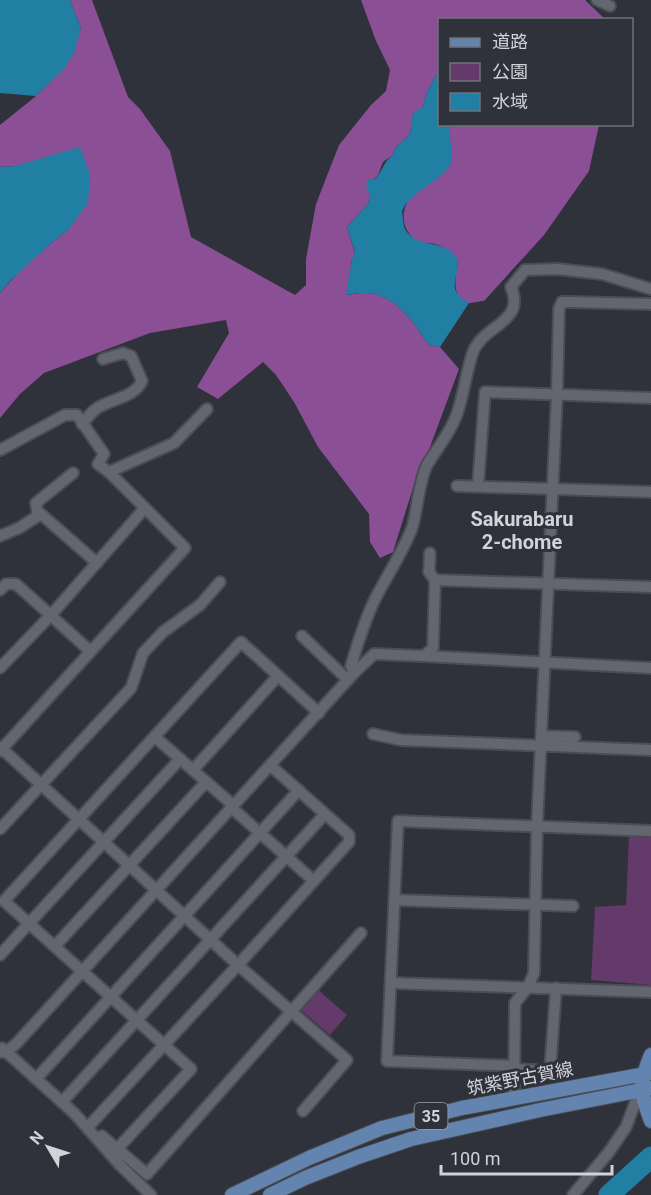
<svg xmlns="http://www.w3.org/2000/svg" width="651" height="1195" font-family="Roboto,'Noto Sans JP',sans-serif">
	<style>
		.green { fill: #633a6a }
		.forest { fill: #8a4f95 }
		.water { fill: #217fa4 }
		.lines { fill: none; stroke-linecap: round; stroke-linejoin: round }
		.river { stroke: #217fa4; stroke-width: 21 }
		.minor-casing { stroke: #4b4d55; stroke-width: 14 }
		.major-casing { stroke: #4b4d55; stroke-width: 16 }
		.minor { stroke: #636570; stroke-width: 10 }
		.major { stroke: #6384ae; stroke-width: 14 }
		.labels { text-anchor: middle; stroke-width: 6; stroke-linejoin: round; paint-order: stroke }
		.shield { fill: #2f313b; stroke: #a0a2aa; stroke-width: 1.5 }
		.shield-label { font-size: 16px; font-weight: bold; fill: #d1d3d9 }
		.street-label { font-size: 18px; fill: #d1d3d9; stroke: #2f313b }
		.neighbourhood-label { font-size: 20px; font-weight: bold; fill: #d1d3d9; stroke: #2f313b }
	</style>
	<rect width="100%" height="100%" fill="#2f313b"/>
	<g class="green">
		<path d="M 629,836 L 651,838 L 651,985 L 591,980 L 595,907 L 626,905 Z"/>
		<path d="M 317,989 L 347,1015 L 330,1035 L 300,1009 Z"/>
	</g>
	<g class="forest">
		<path d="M 70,0 L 92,0 L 128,97 L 140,109 L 170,151 L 191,237 L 295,295 L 306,285 L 306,259 L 316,204 L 339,145 L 371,105 L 386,91 L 390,70 L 376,41 L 361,0 L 585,0 L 605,19 L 440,20 L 439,73 L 437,74 L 427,92 L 423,107 L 413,114 L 410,134 L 395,148 L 393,155 C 393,155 385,161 384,161 C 378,170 381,179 368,181 L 370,196 L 368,204 L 347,227 L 355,253 L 352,259 L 347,295 C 389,285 407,313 429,345 L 440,347 L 459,369 L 430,447 L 418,472 L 393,552 L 380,558 L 370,542 L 369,514 L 318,447 L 294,402 L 276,375 L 263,362 L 218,399 L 197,387 L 229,333 L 226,320 L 150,333 L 44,373 L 20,394 L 0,418 L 0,293 C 20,269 44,248 69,229 L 15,166 L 0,167 L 0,125 L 36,96 L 63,69 L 81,28 Z"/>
		<path d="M 449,125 L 599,125 L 589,171 L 544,235 L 484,301 C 480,301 473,303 469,303 C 451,299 455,277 458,264 C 452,254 447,247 435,244 C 429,242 423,245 417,241 C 410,236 405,229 404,222 C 400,196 426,185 445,172 L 451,145 L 448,137 Z"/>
	</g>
	<g class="water">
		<path d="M 0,0 L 70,0 L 81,28 L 74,53 L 64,69 L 36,96 L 0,93 Z"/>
		<path d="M 439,73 L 440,124 L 449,125 C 448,137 454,149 451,162 C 447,179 412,189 402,211 C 403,216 403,225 405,229 C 417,250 446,238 456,258 C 464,275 441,287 469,303 L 440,347 L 429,345 C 407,313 389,285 346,295 L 352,259 L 355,252 L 347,227 L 368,204 L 370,196 L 366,186 L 368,180 L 375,179 C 383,171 383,162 393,155 L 395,148 L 410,134 L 413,113 L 423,107 L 427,92 L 437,74 Z"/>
		<path d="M 80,147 L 90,175 L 88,203 L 69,229 L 50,244 L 10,281 L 0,293 L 0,167 L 15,166 Z"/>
	</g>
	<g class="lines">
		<path class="river" d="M 609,1195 L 651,1157"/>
		<g class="minor-casing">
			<g id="minor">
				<path d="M 597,0 L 610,6"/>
				<path d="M 82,424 C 88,417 94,408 103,405 C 117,398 135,396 142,381 L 131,356 L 123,353 L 103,359"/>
				<path d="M 0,450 L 65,415 L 77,415 L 104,454 L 98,464 L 109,472"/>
				<path d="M 457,486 L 651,492"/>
				<path d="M 478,486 L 485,392 L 651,398"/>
				<path d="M 38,516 L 36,503 L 73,473"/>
				<path d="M 0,536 L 19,528 L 41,514 L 97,563"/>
				<path d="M 430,553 L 429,572 L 435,580"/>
				<path d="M 0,590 L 6,584 L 16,584 L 90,651"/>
				<path d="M 302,636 L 348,680"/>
				<path d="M 424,656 L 651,668"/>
				<path d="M 0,668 L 51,615 L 144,509"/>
				<path d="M 354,673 L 351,666 C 358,642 365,619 376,597 C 388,574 403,552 412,528 C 418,508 418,484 427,465 C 437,448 450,434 457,414 C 464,394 466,372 473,352 C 484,324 526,323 511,287 L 525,270 L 557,269 L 602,274 L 651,289"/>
				<path d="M 373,734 L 401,740 L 651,750"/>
				<path d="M 543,736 L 575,737"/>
				<path d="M 155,737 L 234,806"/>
				<path d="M 0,747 L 238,965 L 347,1060 L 303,1111"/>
				<path d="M 0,751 L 185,548 L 109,472 L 174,443 L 207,409"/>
				<path d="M 193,770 L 278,676"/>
				<path d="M 232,808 L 314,881"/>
				<path d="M 0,829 L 131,688 L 143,653 L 163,632 L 200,605 L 220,582"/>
				<path d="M 395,900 L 573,906"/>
				<path d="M 55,946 L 206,782"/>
				<path d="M 0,955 L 180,759"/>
				<path d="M 392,983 L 651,992"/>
				<path d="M 2,1048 L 74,1113 L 120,1165 L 151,1195"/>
				<path d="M 0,1052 L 6,1052 L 16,1044 L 354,673 L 374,654 L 424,656 L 433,648 L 435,580 L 651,587"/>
				<path d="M 514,1066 L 387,1061 L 398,821 L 651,831"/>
				<path d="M 514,1069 L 550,1071 L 556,988"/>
				<path d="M 36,1079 L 299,790"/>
				<path d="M 514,1098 L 515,1003 L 528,987 L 534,973 L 537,826 L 557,394 L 559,309 L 562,302 L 569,302 L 651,304"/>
				<path d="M 62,1102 L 325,814"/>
				<path d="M 88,1127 L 238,965 L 349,842 L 349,835 L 271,766"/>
				<path d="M 98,1139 L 102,1136 L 147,1174 L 361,933"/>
				<path d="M 118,1148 L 191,1069 L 4,901 L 241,642 L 319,713"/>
				<path d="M 573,1195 L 609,1152 L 626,1127 L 640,1090"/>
			</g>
		</g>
		<g class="major-casing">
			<g id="major">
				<path d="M 651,1055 C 638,1086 640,1090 651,1121"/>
				<path d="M 232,1195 L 309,1158 L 382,1128 L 462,1108 L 651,1073"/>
				<path d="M 270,1195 L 305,1178 L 358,1157 L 411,1139 L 540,1110 L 651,1088"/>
			</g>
		</g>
		<use href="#minor" class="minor"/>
		<use href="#major" class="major"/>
	</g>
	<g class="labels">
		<rect class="shield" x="414.5" y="1103" width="33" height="26" rx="4.5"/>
		<g class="shield-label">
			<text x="431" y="1122">35</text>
		</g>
		<g class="street-label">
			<text transform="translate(520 1079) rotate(-11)" y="6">筑紫野古賀線</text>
		</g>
		<g class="neighbourhood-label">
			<text x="522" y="526">Sakurabaru<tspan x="522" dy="23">2-chome</tspan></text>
		</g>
	</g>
	<rect x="438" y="18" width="195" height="108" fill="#2f313b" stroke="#70727a" stroke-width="1.5"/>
	<rect x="450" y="38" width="30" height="9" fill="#6384ae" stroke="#70727a" stroke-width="1.5"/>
	<text x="492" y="48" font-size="18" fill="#d1d3d9">道路</text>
	<rect x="450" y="63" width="30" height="18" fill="#633a6a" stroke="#70727a" stroke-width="1.5"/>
	<text x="492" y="78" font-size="18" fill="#d1d3d9">公園</text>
	<rect x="450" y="93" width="30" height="18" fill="#217fa4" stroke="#70727a" stroke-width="1.5"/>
	<text x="492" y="108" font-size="18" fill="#d1d3d9">水域</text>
	<g transform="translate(48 1147) rotate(309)" stroke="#2f313b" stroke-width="4.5" paint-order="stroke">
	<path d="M0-4.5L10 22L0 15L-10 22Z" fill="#d1d3d9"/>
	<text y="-9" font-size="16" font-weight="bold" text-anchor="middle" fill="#d1d3d9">N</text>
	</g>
	<path d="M441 1165v9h171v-9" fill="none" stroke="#d1d3d9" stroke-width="3"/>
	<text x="450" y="1165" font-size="18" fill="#d1d3d9" stroke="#2f313b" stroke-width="4.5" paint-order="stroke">100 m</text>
</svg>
